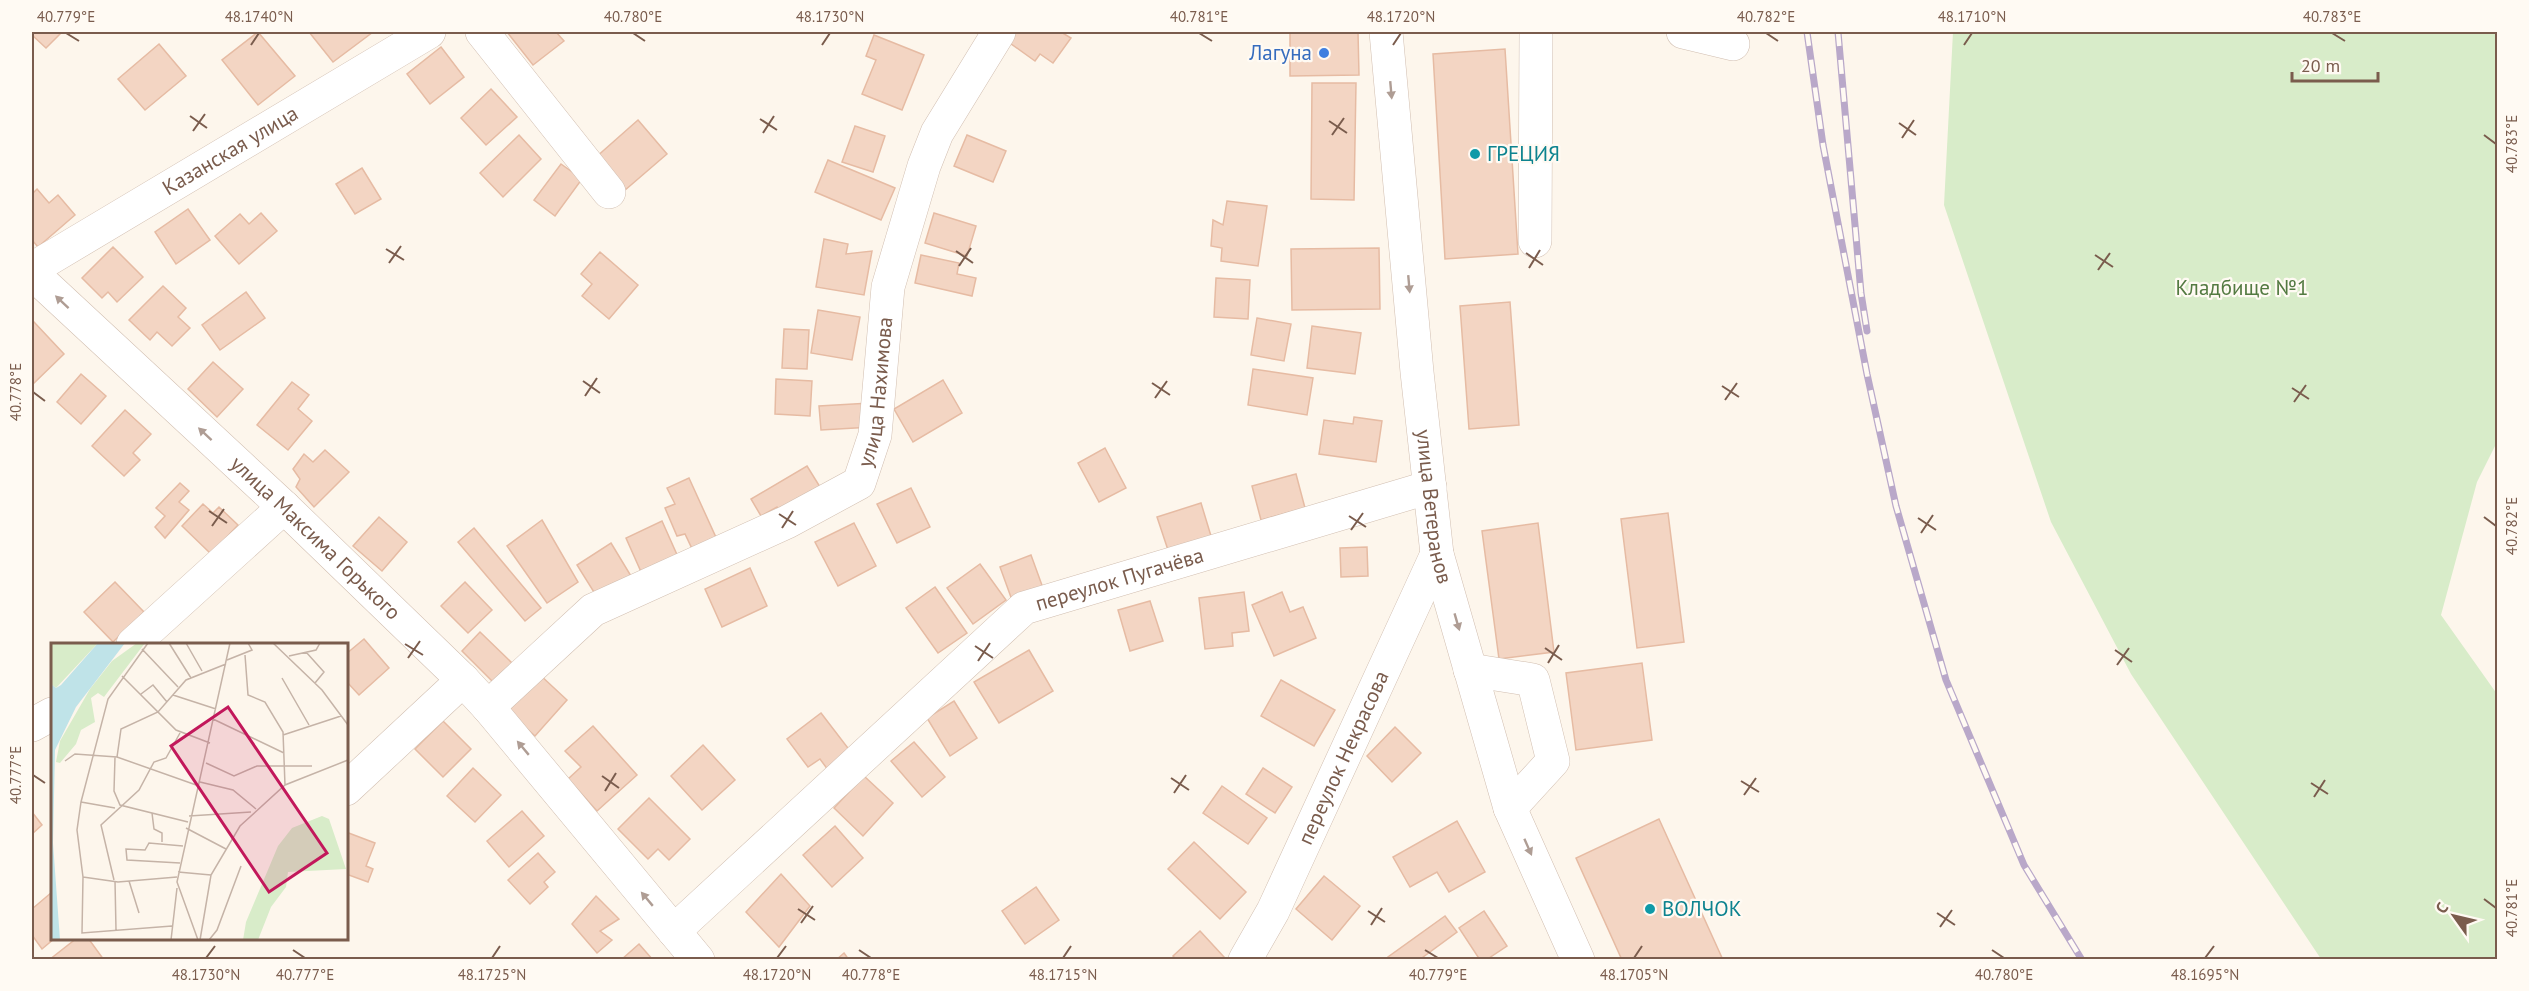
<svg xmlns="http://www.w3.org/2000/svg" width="2529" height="991" font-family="'PT Sans',sans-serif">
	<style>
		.green { fill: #d8ecc9 }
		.building { fill: #f3d5c3; stroke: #e6bba3; stroke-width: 1.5 }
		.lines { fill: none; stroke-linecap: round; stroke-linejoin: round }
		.minor-casing { stroke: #d1beb0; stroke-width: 34 }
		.minor { stroke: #fff; stroke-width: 33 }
		.rail-casing { stroke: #b9a8c9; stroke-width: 7 }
		.rail { stroke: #fffaf3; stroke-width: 4.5; stroke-dasharray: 14; stroke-linecap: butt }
		.oneway { fill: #af9d94 }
		.ticks { fill: none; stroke: #7a5c4d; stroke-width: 2 }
		.shop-dot { fill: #3f7fe0; stroke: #fffaf3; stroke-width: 2 }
		.culture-dot { fill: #0f9aa8; stroke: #fffaf3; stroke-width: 2 }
		.labels { text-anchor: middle; stroke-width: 4.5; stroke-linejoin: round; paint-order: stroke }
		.shop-label { font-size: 21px; fill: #366cbe; stroke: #fffaf3; text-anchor: end }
		.street-label { font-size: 21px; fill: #7a5c4d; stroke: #fffaf3 }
		.culture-label { font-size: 21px; fill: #0d838f; stroke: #fffaf3; text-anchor: start }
		.park-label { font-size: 21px; fill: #537a41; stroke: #fffaf3 }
		.inset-road { fill: none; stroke: #c5b3a7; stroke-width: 1.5 }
		.view { fill: #c2185b; fill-opacity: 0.15; stroke: #c2185b; stroke-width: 3 }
		.inset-edge { fill: none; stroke: #7a5c4d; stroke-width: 3 }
		.neatline { fill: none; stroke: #7a5c4d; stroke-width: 2 }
		.ticks-label { font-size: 15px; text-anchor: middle; fill: #7a5c4d }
	</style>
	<rect width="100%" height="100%" fill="#fdf6ec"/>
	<path class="green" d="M 1953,32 L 2497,32 L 2497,442 L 2477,482 L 2441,615 L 2497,694 L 2497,959 L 2321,959 L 2131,674 L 2051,522 L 1944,205 Z"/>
	<g class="building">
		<path d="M 32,32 L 62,32 L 46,48 L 32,35 Z"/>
		<path d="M 258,32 L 295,76 L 258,105 L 222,60 Z"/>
		<path d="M 309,32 L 373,32 L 333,62 Z"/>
		<path d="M 507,32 L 556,32 L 564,41 L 533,65 Z"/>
		<path d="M 1013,32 L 1061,32 L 1071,38 L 1053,63 L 1040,54 L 1035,61 L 1007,41 Z"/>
		<path d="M 1290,32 L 1358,32 L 1359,75 L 1290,76 Z"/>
		<path d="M 874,35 L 924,55 L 902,110 L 862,94 L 876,60 L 866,56 Z"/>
		<path d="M 159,44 L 186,76 L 145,110 L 118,79 Z"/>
		<path d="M 441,47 L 464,77 L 430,104 L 407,74 Z"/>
		<path d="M 1505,49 L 1518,254 L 1445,259 L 1433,54 Z"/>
		<path d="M 1312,83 L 1356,83 L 1354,200 L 1311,199 Z"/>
		<path d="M 491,89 L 517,117 L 486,145 L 461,118 Z"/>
		<path d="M 638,120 L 667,154 L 624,191 L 595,158 Z"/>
		<path d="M 855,126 L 885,136 L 873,172 L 842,162 Z"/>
		<path d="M 519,135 L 541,159 L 503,197 L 480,173 Z"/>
		<path d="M 967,135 L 1006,151 L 993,182 L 954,166 Z"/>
		<path d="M 828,160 L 895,188 L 881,220 L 815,192 Z"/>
		<path d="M 561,164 L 582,179 L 555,216 L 534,200 Z"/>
		<path d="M 362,168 L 381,199 L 355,214 L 336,184 Z"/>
		<path d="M 37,189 L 49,203 L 58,195 L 75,215 L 38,247 L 32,240 L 32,194 Z"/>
		<path d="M 1227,201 L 1267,206 L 1258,266 L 1221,261 L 1222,248 L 1211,246 L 1213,220 L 1223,225 Z"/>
		<path d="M 188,209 L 210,240 L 176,264 L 155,232 Z"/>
		<path d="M 261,213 L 277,231 L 239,264 L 215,236 L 240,214 L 249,224 Z"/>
		<path d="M 934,213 L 976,226 L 967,256 L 925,243 Z"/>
		<path d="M 824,239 L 848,244 L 846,254 L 872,251 L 864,295 L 816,287 Z"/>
		<path d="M 113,247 L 143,277 L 117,302 L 108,292 L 102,298 L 82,278 Z"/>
		<path d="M 1379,248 L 1380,309 L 1292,310 L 1291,249 Z"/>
		<path d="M 600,252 L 638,285 L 609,319 L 582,296 L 592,284 L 581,274 Z"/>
		<path d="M 921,255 L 959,263 L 957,274 L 976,278 L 972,296 L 915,283 Z"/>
		<path d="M 1216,278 L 1250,280 L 1248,319 L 1214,317 Z"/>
		<path d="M 163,286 L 186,308 L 178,317 L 190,328 L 172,346 L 157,332 L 150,340 L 129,320 Z"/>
		<path d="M 246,292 L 265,318 L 220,350 L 202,325 Z"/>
		<path d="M 1510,302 L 1519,425 L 1469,429 L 1460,306 Z"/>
		<path d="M 818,310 L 860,317 L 852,360 L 811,353 Z"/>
		<path d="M 1257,318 L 1291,324 L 1284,361 L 1251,355 Z"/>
		<path d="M 34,322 L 64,354 L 32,385 L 32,324 Z"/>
		<path d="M 1312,326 L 1361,333 L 1355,374 L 1307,368 Z"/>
		<path d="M 784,329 L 809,330 L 807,369 L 782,368 Z"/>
		<path d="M 213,362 L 243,389 L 217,417 L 188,389 Z"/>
		<path d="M 1253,369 L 1313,378 L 1307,415 L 1248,405 Z"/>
		<path d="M 81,374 L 106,396 L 81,424 L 57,402 Z"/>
		<path d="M 776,379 L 812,381 L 810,416 L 775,414 Z"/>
		<path d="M 943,380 L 962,413 L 913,442 L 894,409 Z"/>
		<path d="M 292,382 L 309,395 L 298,409 L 312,421 L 288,450 L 257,425 Z"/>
		<path d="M 870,403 L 872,427 L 821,430 L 819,406 Z"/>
		<path d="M 125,410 L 151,434 L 133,453 L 140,460 L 124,476 L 92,446 Z"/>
		<path d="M 1354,417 L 1382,421 L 1376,462 L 1319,454 L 1324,420 L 1353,424 Z"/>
		<path d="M 1105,448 L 1126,488 L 1099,502 L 1078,463 Z"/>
		<path d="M 325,450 L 349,472 L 314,507 L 296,487 L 300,479 L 293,469 L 304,454 L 313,462 Z"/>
		<path d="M 807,466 L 825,495 L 783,519 L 777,507 L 761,516 L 751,499 Z"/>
		<path d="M 1296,474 L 1305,508 L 1261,520 L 1252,486 Z"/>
		<path d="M 689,478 L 719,544 L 695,555 L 685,534 L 677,536 L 665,508 L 675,504 L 667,488 Z"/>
		<path d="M 180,483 L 189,491 L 179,502 L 189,510 L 165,538 L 155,527 L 165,516 L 156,508 Z"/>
		<path d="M 911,488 L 930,527 L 897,543 L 877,504 Z"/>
		<path d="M 1201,503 L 1211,536 L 1168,550 L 1157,517 Z"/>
		<path d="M 203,504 L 213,513 L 219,507 L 238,525 L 211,554 L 182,526 Z"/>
		<path d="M 1668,513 L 1684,642 L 1637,648 L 1621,519 Z"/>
		<path d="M 379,517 L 407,542 L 382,571 L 353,546 Z"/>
		<path d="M 542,520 L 578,582 L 547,603 L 507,546 Z"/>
		<path d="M 662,521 L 678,557 L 642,574 L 626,538 Z"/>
		<path d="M 854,523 L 876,566 L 838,586 L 815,542 Z"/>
		<path d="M 1538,523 L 1554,652 L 1499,659 L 1482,531 Z"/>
		<path d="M 474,528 L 541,608 L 525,621 L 458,542 Z"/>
		<path d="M 611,543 L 631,576 L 597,597 L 577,565 Z"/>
		<path d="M 1367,547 L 1368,576 L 1341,577 L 1340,548 Z"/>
		<path d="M 1031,555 L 1043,588 L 1012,600 L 1000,567 Z"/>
		<path d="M 980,564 L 1006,600 L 973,624 L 947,588 Z"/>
		<path d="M 750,568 L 767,606 L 722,627 L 705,589 Z"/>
		<path d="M 115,582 L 144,612 L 113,642 L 84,612 Z"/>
		<path d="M 465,582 L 492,610 L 468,633 L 441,606 Z"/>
		<path d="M 935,587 L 967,633 L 938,653 L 906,608 Z"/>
		<path d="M 1244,592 L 1249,631 L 1232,633 L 1233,646 L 1205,649 L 1199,598 Z"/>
		<path d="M 1282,592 L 1290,612 L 1303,607 L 1316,638 L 1274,656 L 1252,605 Z"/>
		<path d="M 1150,601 L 1163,641 L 1130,651 L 1118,610 Z"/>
		<path d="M 480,632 L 512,663 L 493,682 L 462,651 Z"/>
		<path d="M 364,639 L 389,668 L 359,695 L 346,681 L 346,654 Z"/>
		<path d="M 1029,650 L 1053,691 L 999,723 L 974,682 Z"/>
		<path d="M 1642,663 L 1652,740 L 1576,750 L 1566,673 Z"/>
		<path d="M 539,674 L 567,700 L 535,736 L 506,710 Z"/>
		<path d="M 1281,680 L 1335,710 L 1314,746 L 1261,716 Z"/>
		<path d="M 954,701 L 977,738 L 950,756 L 927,718 Z"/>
		<path d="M 821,713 L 851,752 L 828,770 L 820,759 L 808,767 L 787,739 Z"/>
		<path d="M 443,721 L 471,749 L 443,777 L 415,749 Z"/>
		<path d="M 593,726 L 637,775 L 597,811 L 568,779 L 581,767 L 565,751 Z"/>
		<path d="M 1395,727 L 1421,753 L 1392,782 L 1367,756 Z"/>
		<path d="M 914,742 L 945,777 L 922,797 L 891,761 Z"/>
		<path d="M 703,745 L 735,780 L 702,810 L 671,776 Z"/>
		<path d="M 473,768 L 501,795 L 475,822 L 447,796 Z"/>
		<path d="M 1263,768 L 1292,787 L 1275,813 L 1246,794 Z"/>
		<path d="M 864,776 L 893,803 L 863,836 L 834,808 Z"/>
		<path d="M 1222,786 L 1267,818 L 1248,844 L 1203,813 Z"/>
		<path d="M 649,798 L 690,839 L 669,860 L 658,849 L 648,859 L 618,829 Z"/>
		<path d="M 522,811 L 544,836 L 509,867 L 487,841 Z"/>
		<path d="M 32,812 L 42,825 L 32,834 Z"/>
		<path d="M 1659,819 L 1723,960 L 1622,960 L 1576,858 Z"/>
		<path d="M 1457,821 L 1485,872 L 1449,892 L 1437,872 L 1410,887 L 1393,857 Z"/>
		<path d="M 835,826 L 863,858 L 832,887 L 803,855 Z"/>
		<path d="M 346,832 L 375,843 L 366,866 L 373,869 L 368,882 L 346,874 Z"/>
		<path d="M 1194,842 L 1246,892 L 1220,919 L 1168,869 Z"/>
		<path d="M 538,853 L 555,872 L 544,882 L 548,887 L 530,904 L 508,880 Z"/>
		<path d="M 781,874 L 810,906 L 779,947 L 746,912 Z"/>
		<path d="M 1324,876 L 1360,906 L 1332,940 L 1296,909 Z"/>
		<path d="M 1036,887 L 1059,920 L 1025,944 L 1002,911 Z"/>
		<path d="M 52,892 L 52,938 L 55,938 L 42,949 L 32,935 L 32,909 Z"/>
		<path d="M 596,896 L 619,919 L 600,931 L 612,940 L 597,953 L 572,924 Z"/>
		<path d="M 1484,911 L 1507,946 L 1486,960 L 1480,960 L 1459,928 Z"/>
		<path d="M 1445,916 L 1457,932 L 1419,960 L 1390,960 L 1388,957 Z"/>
		<path d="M 1200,931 L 1224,957 L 1221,960 L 1177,960 L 1173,956 Z"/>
		<path d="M 77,938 L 88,938 L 104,960 L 49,960 Z"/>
		<path d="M 639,944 L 653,960 L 621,960 Z"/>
		<path d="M 844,953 L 849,960 L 836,960 Z"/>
	</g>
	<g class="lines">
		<g class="minor-casing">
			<g id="minor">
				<path d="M 482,32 L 609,192"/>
				<path id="s1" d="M 1386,32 L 1417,372 L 1437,554 L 1510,808 L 1578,960"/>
				<path d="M 1683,32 L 1733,44"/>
				<path d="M 1535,241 L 1536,32"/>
				<path id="s2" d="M 32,269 L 429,32"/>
				<path id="s3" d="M 32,273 L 284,507 L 463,680 L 488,707 L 698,960"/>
				<path d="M 133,644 L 284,507"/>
				<path d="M 1470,670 L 1533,680 L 1553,761 L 1510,808"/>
				<path id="s4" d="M 488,707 L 593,610 L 787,522 L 859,483 L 875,435 L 888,287 L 924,166 L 937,133 L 999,32"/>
				<path d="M 32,725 L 52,714"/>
				<path d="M 346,789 L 463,680"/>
				<path id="s5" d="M 674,931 L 1024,608 L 1430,487"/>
				<path id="s6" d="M 1245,960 L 1273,911 L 1437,554"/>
			</g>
		</g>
		<use href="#minor" class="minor"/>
		<g class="rail-casing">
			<g id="rail">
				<path d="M 1807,32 L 1823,145 L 1867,374 L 1896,506 L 1946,680 L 2024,865 L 2082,960"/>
				<path d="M 1838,32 L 1861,293 L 1867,331"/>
			</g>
		</g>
		<use href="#rail" class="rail"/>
	</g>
	<defs><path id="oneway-solid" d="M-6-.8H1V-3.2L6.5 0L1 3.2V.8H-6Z" transform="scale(1.5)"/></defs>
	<g class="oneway">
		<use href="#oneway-solid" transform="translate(1391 90) rotate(85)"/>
		<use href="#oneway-solid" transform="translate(1409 284) rotate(85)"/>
		<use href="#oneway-solid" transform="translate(62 302) rotate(-137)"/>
		<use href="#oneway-solid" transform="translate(205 434) rotate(-137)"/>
		<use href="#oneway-solid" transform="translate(1457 622) rotate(74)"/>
		<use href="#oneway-solid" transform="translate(523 748) rotate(-130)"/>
		<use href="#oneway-solid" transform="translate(1528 847) rotate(66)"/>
		<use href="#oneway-solid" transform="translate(647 899) rotate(-130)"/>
	</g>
	<path class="ticks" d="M 66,33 L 79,41M 633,33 L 645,41M 1199,33 L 1212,41M 1766,33 L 1778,41M 2332,33 L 2345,41M 251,45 L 259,33M 822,45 L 830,33M 1393,45 L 1401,33M 1964,45 L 1972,33M 190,116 L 207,128M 760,119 L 777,130M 1329,121 L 1347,133M 1899,123 L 1916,135M 193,131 L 205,114M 763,133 L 774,116M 1332,135 L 1344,118M 2484,135 L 2496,144M 1902,138 L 1914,120M 386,249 L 404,260M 956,251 L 973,263M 1526,253 L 1543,265M 2095,255 L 2113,267M 389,263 L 401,246M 959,266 L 971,248M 1529,268 L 1540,250M 2098,270 L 2110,253M 583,381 L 600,393M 1152,383 L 1170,395M 1722,386 L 1739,397M 2292,388 L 2309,399M 33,392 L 45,401M 585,396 L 597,378M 1155,398 L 1167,381M 1725,400 L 1737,383M 2294,402 L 2306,385M 209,511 L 227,523M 779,514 L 796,525M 1349,516 L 1366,527M 2484,517 L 2496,526M 1918,518 L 1936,530M 212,526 L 224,509M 782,528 L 793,511M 1351,530 L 1363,513M 1921,533 L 1933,515M 405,644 L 423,655M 975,646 L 993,658M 1545,648 L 1562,660M 2115,650 L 2132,662M 408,658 L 420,641M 978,661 L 990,643M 1548,663 L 1559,645M 2117,665 L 2129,648M 33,775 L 45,783M 602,776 L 619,788M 1171,778 L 1189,790M 1741,781 L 1759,792M 2311,783 L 2328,794M 605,791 L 616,773M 1174,793 L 1186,775M 1744,795 L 1756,778M 2314,797 L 2325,780M 2484,899 L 2496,908M 798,909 L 815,920M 1368,911 L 1385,922M 1937,913 L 1955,925M 801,923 L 813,906M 1371,925 L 1382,908M 1940,927 L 1952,910M 293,950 L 305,958M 859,950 L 871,958M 1425,950 L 1438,958M 1992,950 L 2004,958M 206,958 L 215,946M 492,958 L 500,946M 777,958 L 786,946M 1063,958 L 1071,946M 1634,958 L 1642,946M 2205,958 L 2214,946"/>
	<circle class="shop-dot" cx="1324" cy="53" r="6"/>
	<g class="culture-dot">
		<circle cx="1475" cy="154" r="6"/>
		<circle cx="1650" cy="909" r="6"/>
	</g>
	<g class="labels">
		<g class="shop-label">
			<text x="1312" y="60">Лагуна</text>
		</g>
		<g class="street-label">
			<text dy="7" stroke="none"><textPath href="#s2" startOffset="231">Казанская улица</textPath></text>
			<text dy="7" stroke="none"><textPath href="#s4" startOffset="531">улица Нахимова</textPath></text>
			<text dy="7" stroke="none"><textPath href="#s1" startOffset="477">улица Ветеранов</textPath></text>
			<text dy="7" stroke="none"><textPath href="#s3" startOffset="388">улица Максима Горького</textPath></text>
			<text dy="7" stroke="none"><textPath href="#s5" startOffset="576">переулок Пугачёва</textPath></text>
			<text dy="7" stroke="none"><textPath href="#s6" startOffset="225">переулок Некрасова</textPath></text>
		</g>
		<g class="culture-label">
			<text x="1487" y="161">ГРЕЦИЯ</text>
			<text x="1662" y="916">ВОЛЧОК</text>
		</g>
		<g class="park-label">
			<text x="2242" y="295">Кладбище №1</text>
		</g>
	</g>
	<g transform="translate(51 643)">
		<rect width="297" height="297" fill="#fdf6ec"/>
		<path d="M 0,0 L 47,0 L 5,45 L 0,41 ZM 86,0 L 94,0 L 53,54 L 47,50 L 40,55 L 44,79 L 30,87 L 25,101 L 9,120 L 5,119 L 9,98 L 39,46 L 61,18 ZM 271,173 L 278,176 L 295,226 L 237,229 L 235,244 L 220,264 L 207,297 L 192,297 L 195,279 L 227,203 L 241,185 Z" fill="#d8ecc9"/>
		<path d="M 47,0 L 74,0 L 25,64 L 4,107 L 2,200 L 9,297 L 0,297 L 0,41 L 5,45 L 10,42 Z" fill="#bfe3e8"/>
		<path class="inset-road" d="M 97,0 L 57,56 L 30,159 L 26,187 L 32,234 L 31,290 L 121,283M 118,0 L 140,35M 135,0 L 151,28M 222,0 L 271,47 L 297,82M 91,6 L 127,44M 255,9 L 273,29 L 264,40M 194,12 L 197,52 L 214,59 L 232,89 L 234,142M 238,13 L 265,7 L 269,0M 176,17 L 201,7 L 197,0M 71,33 L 125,87 L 159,100M 231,35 L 258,82M 90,51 L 102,42 L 116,59M 122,52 L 165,66M 162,76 L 233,110M 232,92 L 290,73M 64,114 L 63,148 L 69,162 L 137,179M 66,114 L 70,86 L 107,69 L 135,37 L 175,21M 14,118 L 24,111 L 66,114 L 148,143M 155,120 L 183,133 L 206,123 L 261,123M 149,139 L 182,147 L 205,166M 30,159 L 64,165M 101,170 L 103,186 L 111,190 L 111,199M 138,173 L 200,169M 135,185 L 175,206M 129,220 L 76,217 L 75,206 L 94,207 L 98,200 L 132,203M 127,229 L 160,232M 32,234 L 67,239 L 126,234M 63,237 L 50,182 L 88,147 L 103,119 L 115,115 L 129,90M 64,238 L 65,287M 78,238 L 88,270M 120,297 L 126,245M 147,297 L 126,239 L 179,0M 149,297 L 160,232 L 189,183 L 234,142 L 297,117M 158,297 L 166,287 L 190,223"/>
		<path class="view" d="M 177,64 L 276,210 L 218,249 L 120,103 Z"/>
		<rect width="297" height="297" class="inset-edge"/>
	</g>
	<rect width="2529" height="991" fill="none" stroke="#fffaf3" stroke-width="66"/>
	<g transform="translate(2454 916) rotate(304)" stroke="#fffaf3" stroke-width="4.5" paint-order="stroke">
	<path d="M0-4.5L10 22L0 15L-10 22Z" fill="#7a5c4d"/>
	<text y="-9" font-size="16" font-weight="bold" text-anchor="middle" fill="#7a5c4d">С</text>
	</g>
	<path d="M2292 72v9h86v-9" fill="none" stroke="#7a5c4d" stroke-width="3"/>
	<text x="2301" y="72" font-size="18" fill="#7a5c4d" stroke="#fffaf3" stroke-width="4.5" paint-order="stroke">20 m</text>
	<rect x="33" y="33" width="2463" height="925" class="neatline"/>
	<g class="ticks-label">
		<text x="66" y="22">40.779°E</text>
		<text x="259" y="22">48.1740°N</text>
		<text x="633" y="22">40.780°E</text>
		<text x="830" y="22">48.1730°N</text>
		<text x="1199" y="22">40.781°E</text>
		<text x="1401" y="22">48.1720°N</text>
		<text x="1766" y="22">40.782°E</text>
		<text x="1972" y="22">48.1710°N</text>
		<text x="2332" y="22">40.783°E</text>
		<text transform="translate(2512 144) rotate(-90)" y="5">40.783°E</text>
		<text transform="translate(16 392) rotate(-90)" y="5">40.778°E</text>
		<text transform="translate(2512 526) rotate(-90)" y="5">40.782°E</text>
		<text transform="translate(16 775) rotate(-90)" y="5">40.777°E</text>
		<text transform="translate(2512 908) rotate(-90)" y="5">40.781°E</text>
		<text x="206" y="980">48.1730°N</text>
		<text x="305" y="980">40.777°E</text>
		<text x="492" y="980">48.1725°N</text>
		<text x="777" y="980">48.1720°N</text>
		<text x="871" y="980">40.778°E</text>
		<text x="1063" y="980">48.1715°N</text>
		<text x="1438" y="980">40.779°E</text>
		<text x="1634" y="980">48.1705°N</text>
		<text x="2004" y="980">40.780°E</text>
		<text x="2205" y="980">48.1695°N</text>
	</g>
</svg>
